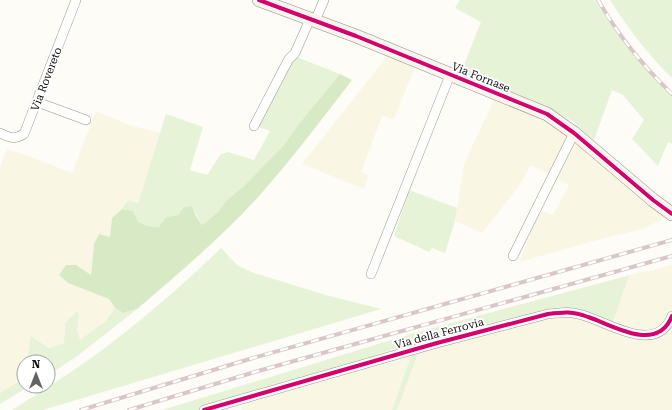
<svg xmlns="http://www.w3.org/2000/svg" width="672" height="410" font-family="'Roboto Serif',serif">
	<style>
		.farmland { fill: #f9f7e4 }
		.green { fill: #e7f3d7 }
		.forest { fill: #d8eac5 }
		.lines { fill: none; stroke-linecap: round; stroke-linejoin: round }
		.street-casing { stroke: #979795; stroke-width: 10 }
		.secondary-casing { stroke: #8e8d8b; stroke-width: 14 }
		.street { stroke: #fffffe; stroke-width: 9 }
		.secondary { stroke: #f6f4eb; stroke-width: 13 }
		.rail-casing { stroke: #d9c6c7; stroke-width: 4 }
		.rail { stroke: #fff; stroke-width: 2.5; stroke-dasharray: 8; stroke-linecap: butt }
		.cycleway-casing { stroke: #fff; stroke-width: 6 }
		.cycleway { stroke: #d6006c; stroke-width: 4 }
		.labels { text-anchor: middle; stroke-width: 4; stroke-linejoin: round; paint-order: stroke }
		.street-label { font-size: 11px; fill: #111; stroke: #fff }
	</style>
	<rect width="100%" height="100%" fill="#fdfcf7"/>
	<g class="farmland">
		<path d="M 389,54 L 416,64 L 394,119 L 382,116 L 361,172 L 368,175 L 364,189 L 302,164 Z"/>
		<path d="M 496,95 L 548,118 L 664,214 L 664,218 L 641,230 L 608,237 L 519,262 L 530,236 L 529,227 L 537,209 L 553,215 L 569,185 L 531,165 L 516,190 L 482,233 L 455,221 L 464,164 Z"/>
		<path d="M 96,111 L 129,125 L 161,133 L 138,203 L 128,200 L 122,209 L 112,218 L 110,237 L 94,244 L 91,276 L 60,274 L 68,283 L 109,299 L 115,308 L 106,321 L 80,340 L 77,331 L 79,314 L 70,318 L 65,323 L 64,343 L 50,348 L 31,336 L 27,362 L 24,362 L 24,378 L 0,393 L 0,167 L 7,149 L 29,156 L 72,173 Z"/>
		<path d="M 672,265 L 672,410 L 397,410 L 418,354 L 549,318 L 579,316 L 611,327 L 629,276 Z"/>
		<path d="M 411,344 L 413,349 L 412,353 L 392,410 L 241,410 L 246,395 Z"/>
	</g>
	<g class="green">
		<path d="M 460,0 L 595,0 C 616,36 643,67 672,96 L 672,144 L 668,142 L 658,166 L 632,139 L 644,120 L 623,95 L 612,90 L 594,140 L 579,129 L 576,123 L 553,111 L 545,105 C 537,106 473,77 461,72 L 481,22 L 455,8 Z"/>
		<path d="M 610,0 L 672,0 L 672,78 C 648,55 628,28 610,0 Z"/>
		<path d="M 294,56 L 340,74 L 298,125 L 283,146 L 245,185 L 227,200 L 218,212 L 202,225 L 192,206 L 184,207 L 178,215 L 166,217 L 160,227 L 148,226 L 138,222 L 133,211 L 122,209 L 128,200 L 138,203 L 166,114 L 203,127 L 190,170 L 207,175 L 221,154 L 228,152 L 254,160 L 270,131 L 257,126 Z"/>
		<path d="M 409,190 L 457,208 L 455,221 L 445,253 L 432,248 L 429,252 L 394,236 Z"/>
		<path d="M 221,248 L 238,266 L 254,273 L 326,295 L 381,309 L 43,410 L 12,410 C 42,391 72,372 101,351 C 143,319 183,285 221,248 Z"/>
		<path d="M 649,270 L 629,276 L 611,327 L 579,316 L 549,318 L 418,354 L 397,410 L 392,410 L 412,353 L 413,349 L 411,344 L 199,410 L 162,410 L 414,333 Z"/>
		<path d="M 115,308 L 123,313 L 137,309 L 76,357 L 48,375 L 48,362 L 27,362 L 31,336 L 49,348 L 64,343 L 65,323 L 77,311 L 79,314 L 77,331 L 80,340 L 106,321 Z"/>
		<path d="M 24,378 L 24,386 L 30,386 L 0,404 L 0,393 Z"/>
	</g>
	<path class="forest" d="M 340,74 L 352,80 C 322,119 292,159 259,196 C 222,237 179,273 137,309 L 123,313 L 115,308 L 109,299 L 68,283 L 59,275 L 66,265 L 76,265 L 91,275 L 94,244 L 99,234 L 110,237 L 112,218 L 122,209 L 133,211 L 138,222 L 148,226 L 159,227 L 166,217 L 178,215 L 184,207 L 192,206 L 196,216 L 202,225 L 218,212 L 227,200 L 245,185 L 283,146 L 298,125 Z"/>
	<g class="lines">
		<g class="street-casing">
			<g id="street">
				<path d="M 315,21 L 324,0"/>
				<path d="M 37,102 L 86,120"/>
				<path d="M 254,126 L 283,70 L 289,59 L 295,53 L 310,19"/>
				<path d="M 0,133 C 11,138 13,140 24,134 L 76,0"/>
				<path d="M 513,256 L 574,133"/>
				<path d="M 371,274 L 450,75"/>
				<path d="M 204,410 L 437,343 L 548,314 C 564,312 572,311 588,317 C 613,325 657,354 672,316"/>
			</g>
		</g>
		<g class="secondary-casing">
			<path id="secondary" d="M 259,0 L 356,36 L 547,114 L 574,133 L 653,200 L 672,214"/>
		</g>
		<use href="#street" class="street"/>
		<use href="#secondary" class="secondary"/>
		<g class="rail-casing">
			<g id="rail">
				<path d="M 598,0 C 618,35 643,66 672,94"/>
				<path d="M 81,410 L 253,358 L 672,240"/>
				<path d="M 129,410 L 258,371 L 672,256"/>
			</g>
		</g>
		<use href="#rail" class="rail"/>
		<g class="cycleway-casing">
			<g id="cycleway">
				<path d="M 259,0 L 356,36 L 547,114 L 574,133 L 653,200 L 672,214"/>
				<path d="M 204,410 L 437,343 L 548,314 C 564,312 572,311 588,317 C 613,325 657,354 672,316"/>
			</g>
		</g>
		<use href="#cycleway" class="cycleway"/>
	</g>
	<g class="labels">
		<g class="street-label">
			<text transform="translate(481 77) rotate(22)" y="4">Via Fornase</text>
			<text transform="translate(46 79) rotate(-69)" y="4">Via Rovereto</text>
			<text transform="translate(439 333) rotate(-15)" y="4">Via della Ferrovia</text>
		</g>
	</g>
	<g transform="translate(36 374)"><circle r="19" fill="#ffffff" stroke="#a0a0a0"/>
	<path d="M0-3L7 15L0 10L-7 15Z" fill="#646362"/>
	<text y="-6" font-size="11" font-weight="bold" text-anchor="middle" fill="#111111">N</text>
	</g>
</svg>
